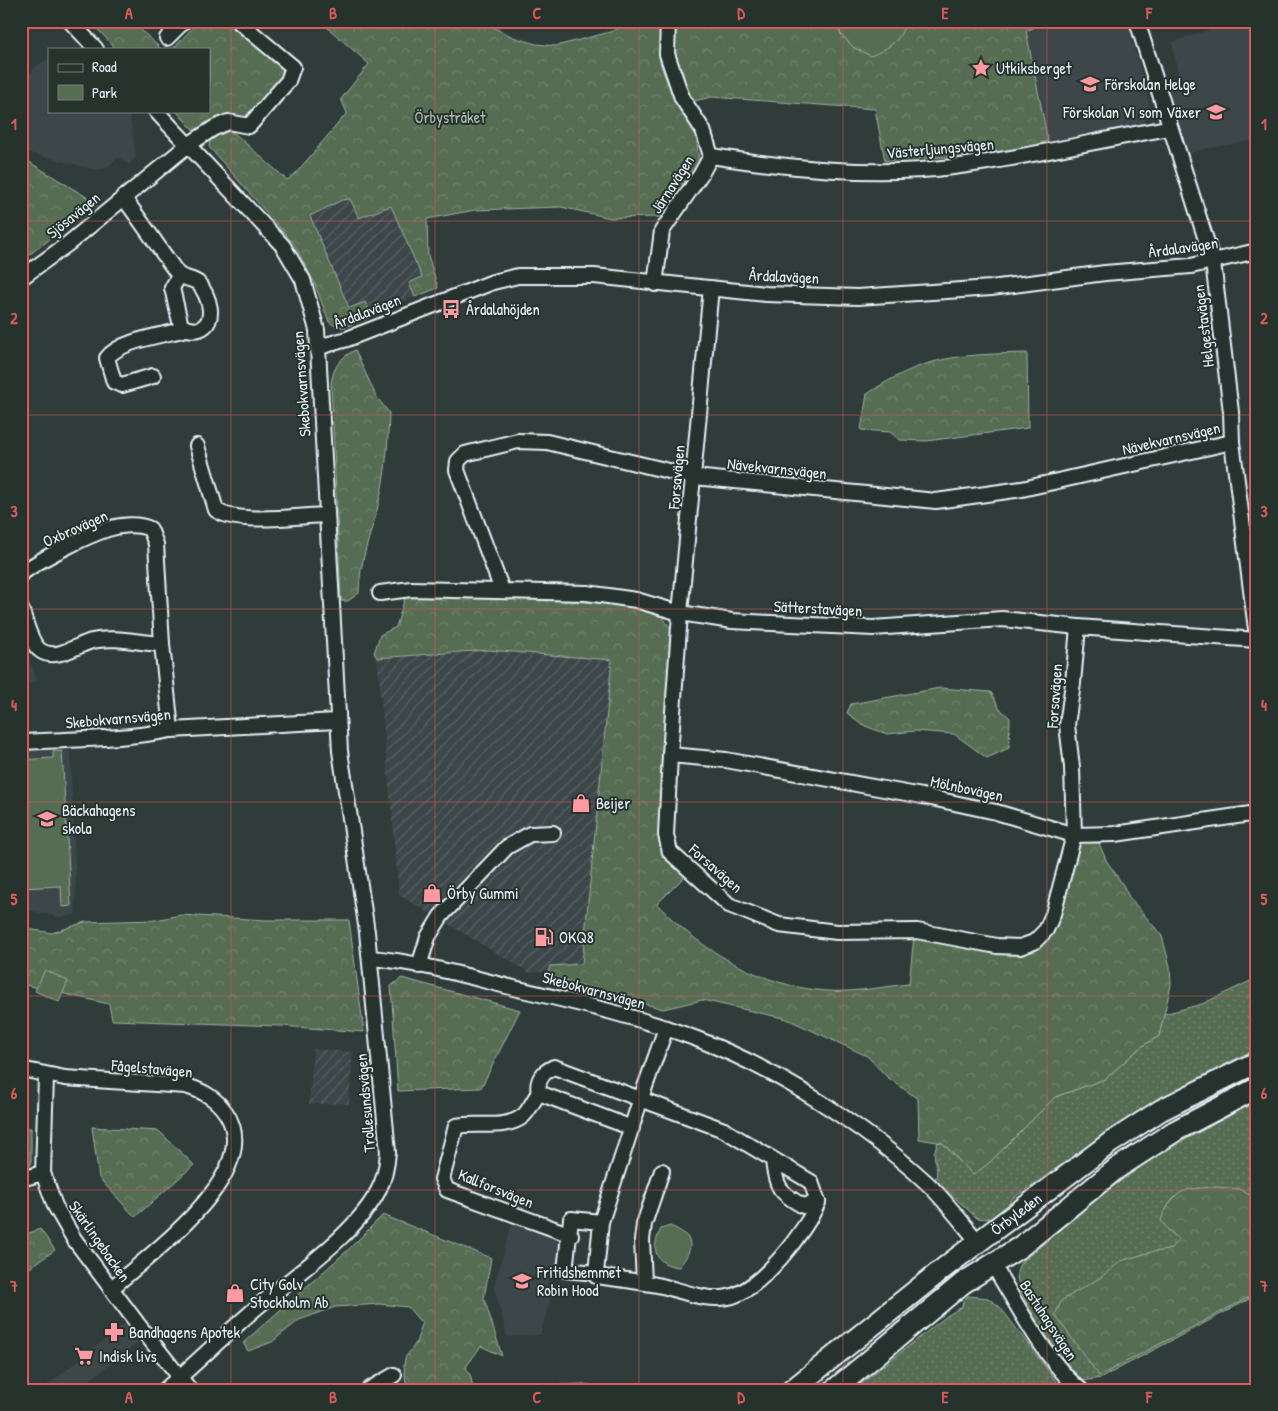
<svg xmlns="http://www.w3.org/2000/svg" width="1278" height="1411" font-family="'Patrick Hand',sans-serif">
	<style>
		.built { fill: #3c4649 }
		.industrial { fill: url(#industrial-furrows) }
		.grass { fill: url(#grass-dots); stroke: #9fafa5 }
		.forest { fill: url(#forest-crowns); stroke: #9fafa5 }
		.green { fill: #566d52; stroke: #9fafa5 }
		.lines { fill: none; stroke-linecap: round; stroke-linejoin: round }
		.street-casing { stroke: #e8f1f8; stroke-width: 18 }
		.secondary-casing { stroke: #e8f1f8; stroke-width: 24 }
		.street { stroke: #26332d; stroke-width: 14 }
		.secondary { stroke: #26332d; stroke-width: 20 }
		.grid { fill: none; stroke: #da5a5c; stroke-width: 1; stroke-opacity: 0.55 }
		.labels { text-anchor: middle; stroke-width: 4; stroke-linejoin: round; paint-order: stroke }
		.poi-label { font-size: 16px; fill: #e8f1f8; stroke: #26332d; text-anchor: start }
		.park-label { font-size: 16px; fill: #aebcb6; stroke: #26332d }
		.street-label { font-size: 16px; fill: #e8f1f8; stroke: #26332d }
		.neatline { fill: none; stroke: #da5a5c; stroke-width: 2 }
		.grid-label { font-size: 16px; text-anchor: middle; font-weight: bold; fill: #da5a5c }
	</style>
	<defs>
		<pattern id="industrial-furrows" width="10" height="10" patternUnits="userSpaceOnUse" patternTransform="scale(1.25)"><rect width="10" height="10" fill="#3c4649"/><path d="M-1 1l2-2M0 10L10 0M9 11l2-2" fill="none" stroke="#586164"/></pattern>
		<pattern id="grass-dots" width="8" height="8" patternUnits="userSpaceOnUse" patternTransform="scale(1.25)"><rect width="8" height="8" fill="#566d52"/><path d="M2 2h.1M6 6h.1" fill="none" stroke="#6e826c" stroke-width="1.8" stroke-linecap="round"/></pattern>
		<pattern id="forest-crowns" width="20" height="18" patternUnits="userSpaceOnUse" patternTransform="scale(1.25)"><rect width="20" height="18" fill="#566d52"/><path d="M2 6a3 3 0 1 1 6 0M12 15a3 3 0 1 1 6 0" fill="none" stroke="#6e826c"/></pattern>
	</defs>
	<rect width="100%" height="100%" fill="#303c3a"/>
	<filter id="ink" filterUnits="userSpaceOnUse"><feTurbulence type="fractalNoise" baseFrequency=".02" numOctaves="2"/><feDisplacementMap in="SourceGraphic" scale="10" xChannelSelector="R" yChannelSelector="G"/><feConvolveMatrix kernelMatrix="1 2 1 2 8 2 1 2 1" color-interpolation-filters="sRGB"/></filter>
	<g filter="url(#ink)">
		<g class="built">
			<path d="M 1049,21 L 1127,21 L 1151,109 L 1144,123 L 1054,142 L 1048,141 L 1026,31 Z"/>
			<path d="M 1257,22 L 1257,140 L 1204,149 L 1188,154 L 1182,138 L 1168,85 L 1179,80 L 1172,42 L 1231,23 Z"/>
			<path d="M 49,58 L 49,111 L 125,111 L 130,116 L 136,157 L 129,165 L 118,157 L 108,167 L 97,170 L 21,151 L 21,95 L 26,79 L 36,66 Z"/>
			<path d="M 21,636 L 37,681 L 21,686 Z"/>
			<path d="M 70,749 L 76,886 L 75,915 L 60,917 L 21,909 L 21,751 Z"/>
			<path d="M 517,1221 L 565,1241 L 547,1286 L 550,1300 L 540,1335 L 507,1337 L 494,1286 L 511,1226 Z"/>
			<path d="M 124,1324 L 138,1343 L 77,1390 L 41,1390 Z"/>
		</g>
		<g class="industrial">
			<path d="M 342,199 L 350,199 L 359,218 L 391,206 L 422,278 L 411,292 L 415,297 L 369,318 L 370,312 L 349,308 L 310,216 Z"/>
			<path d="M 488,650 L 612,660 L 581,968 L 530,973 L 399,895 L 377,658 Z"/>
			<path d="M 313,1049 L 353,1052 L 349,1104 L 309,1104 Z"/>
		</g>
		<g class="grass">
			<path d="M 1257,978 L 1257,1048 L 1179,1088 L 1124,1122 L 1012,1199 C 1003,1214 996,1221 977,1218 L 935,1180 C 941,1164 929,1160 938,1142 L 943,1143 L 959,1162 L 989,1163 L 1055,1097 L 1105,1079 L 1141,1047 L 1159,1036 L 1164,1014 L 1202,1004 Z"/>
			<path d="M 1257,1100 L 1257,1295 L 1101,1378 L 1082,1381 C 1065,1364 1016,1298 1017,1274 C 1017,1270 1019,1266 1020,1263 L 1112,1187 L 1158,1155 Z"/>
			<path d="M 968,1296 L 988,1298 L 1000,1307 L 1063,1390 L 853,1390 L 948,1315 L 962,1307 L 963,1301 Z"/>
		</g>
		<g class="forest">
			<path d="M 90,21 L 132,21 L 161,49 L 116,49 Z"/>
			<path d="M 199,21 L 225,21 L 283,66 L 283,79 L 250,117 L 227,117 L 198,135 L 176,111 L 209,111 L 209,49 L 173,49 Z"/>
			<path d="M 320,21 L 481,21 L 513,37 L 536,44 L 556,46 L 610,32 L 635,21 L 660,21 L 660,63 L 668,84 L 696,133 L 699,163 L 661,217 L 611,218 L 561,207 L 475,210 L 427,219 L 428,255 L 438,288 L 415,297 L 409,283 L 422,277 L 391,206 L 359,218 L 350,199 L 342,200 L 310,216 L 349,308 L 365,302 L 370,312 L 369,318 L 345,327 L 337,327 L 329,322 L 314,282 L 294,244 L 209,147 L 210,140 L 226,130 L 234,133 L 287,180 L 296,173 L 347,113 L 341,99 L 369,64 Z"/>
			<path d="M 674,21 L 841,21 L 840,33 L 853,47 L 904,28 L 904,21 L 1049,21 L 1026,31 L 1048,141 L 1007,153 L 885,161 L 875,109 L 711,97 L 694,101 C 677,69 674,58 674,21 Z"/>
			<path d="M 21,157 L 98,204 L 26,257 L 21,253 Z"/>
			<path d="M 355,350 L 376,396 L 389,413 C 388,444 386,475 378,506 C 371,535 359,562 359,593 L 348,601 L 341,601 L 331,383 C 334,366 340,358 355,350 Z"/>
			<path d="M 1027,353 L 1028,428 L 926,441 L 900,440 L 890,432 L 861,430 L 867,394 C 885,382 904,371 926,364 C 957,354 994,354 1027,353 Z"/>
			<path d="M 476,596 L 621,604 L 663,617 L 672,631 L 661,822 L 686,875 L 657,904 C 704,955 777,995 848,991 C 868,990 889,986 909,984 L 914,936 L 994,951 L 1039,941 L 1076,842 L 1099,843 L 1106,860 L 1123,885 L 1129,897 L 1162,936 L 1170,966 L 1171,985 L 1159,1036 L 1141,1047 L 1105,1079 L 1055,1097 L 989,1163 L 973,1175 L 943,1143 L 919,1139 L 918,1099 L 887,1077 L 867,1056 L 787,1019 L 702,1000 L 663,1009 L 547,976 L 550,966 L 582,964 L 612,660 L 488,650 L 377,658 L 374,653 L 380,635 L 396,627 L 405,598 Z"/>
			<path d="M 940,688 L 991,692 L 999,708 L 1010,718 L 1009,748 L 987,758 L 954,734 L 915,731 L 887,734 L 865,726 L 847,713 L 851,704 Z"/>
			<path d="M 181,915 L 266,920 L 349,920 L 364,1032 L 281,1026 L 112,1020 L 109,1004 L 21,984 L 21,928 L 52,933 L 85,922 L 155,920 Z"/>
			<path d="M 402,978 L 520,1010 L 481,1088 L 398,1091 L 391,986 Z"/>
			<path d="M 92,1127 L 159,1131 L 194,1165 L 135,1217 L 99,1178 Z"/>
			<path d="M 21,1128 L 31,1128 L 31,1165 L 21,1169 Z"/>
			<path d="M 1217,1187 L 1239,1189 L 1257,1199 L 1257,1293 L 1099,1376 L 1055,1315 L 1062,1300 L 1100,1278 L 1121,1261 L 1151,1252 L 1169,1250 L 1179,1239 L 1168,1230 L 1161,1220 C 1175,1187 1185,1189 1217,1187 Z"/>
			<path d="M 383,1215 L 491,1258 L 484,1298 L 502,1356 L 481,1346 L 466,1367 L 471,1377 L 473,1390 L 398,1390 L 406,1384 L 404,1366 L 405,1358 L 416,1343 L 422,1324 L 408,1307 L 379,1304 L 335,1307 L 299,1320 L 272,1342 L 248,1351 L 243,1343 L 349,1249 Z"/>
			<path d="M 40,1229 L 55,1250 L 21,1274 L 21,1236 Z"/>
			<path d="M 583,1384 L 621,1390 L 542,1390 L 558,1385 Z"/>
		</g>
		<g class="green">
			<path d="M 841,21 L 904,21 C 904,40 886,49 871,56 L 853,47 L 840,33 Z"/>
			<path d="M 53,751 L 62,751 L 71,906 L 62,907 L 61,886 L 21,888 L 21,760 L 53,758 Z"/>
			<path d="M 45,970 L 68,981 L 59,1002 L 35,991 Z"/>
			<path d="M 670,1226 C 695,1236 695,1247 679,1267 C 655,1265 650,1249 661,1229 Z"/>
		</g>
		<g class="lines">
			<g class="street-casing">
				<g id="street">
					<path d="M 70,21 L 96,49"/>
					<path d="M 1137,21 L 1213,262 L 1231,412 L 1232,442 L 1257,637"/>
					<path d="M 167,38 L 184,21"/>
					<path d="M 156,111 L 283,246 L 303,280 L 317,330 L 340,751 L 367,932 L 388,1152 C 387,1165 385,1178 379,1189 C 358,1233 293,1276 256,1308 C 225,1335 196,1363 165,1390"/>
					<path d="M 711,156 C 789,168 873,177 953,167 C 1026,158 1097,140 1169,128"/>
					<path d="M 123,197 C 142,222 159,248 177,273 C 182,279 192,278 198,283 C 209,294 218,323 199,329 C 192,331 187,329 181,326 L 172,288 L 179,276"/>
					<path d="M 21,278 L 69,243 L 188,145 L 214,128 L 228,122 L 249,126 L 288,81 L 293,67 L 238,21"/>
					<path d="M 655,284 L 662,231 L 701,174 L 711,156 L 703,130 L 682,98 L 667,54 L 668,21"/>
					<path d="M 711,288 L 680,613 L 670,755 L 666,835 L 670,852 L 729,905 L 779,925 L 837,932 L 917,931 L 997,946 L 1020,947 L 1034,942 L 1046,930 L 1053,914 L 1074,835 L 1072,767 L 1067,725 L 1073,683 L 1078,627"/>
					<path d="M 319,347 L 347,339 L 493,282 L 518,276 L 594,276 L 766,294 L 858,297 L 991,288 L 1105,273 L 1191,266 L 1257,251"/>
					<path d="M 153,376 L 122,385 L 114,382 L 107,358 C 120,340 165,335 186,329"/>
					<path d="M 197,446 L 216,510 C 237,525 299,516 325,515"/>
					<path d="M 21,574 C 38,560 86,536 108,529 C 120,525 138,523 150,529 L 156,544 L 162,644 L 171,730"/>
					<path d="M 502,590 L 457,470 L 458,461 L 465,454 L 518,441 L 547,442 L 694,477 L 936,501 L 1022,489 L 1232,442"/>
					<path d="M 380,593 L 411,589 L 587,593 L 636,600 L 680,613 L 732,621 L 873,628 L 1002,619 L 1078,627 L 1257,640"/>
					<path d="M 21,609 C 26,621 30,644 41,651 C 56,661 77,645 92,641 C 113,636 140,643 162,644"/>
					<path d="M 21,742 C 71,739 121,740 171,730 L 337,721"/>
					<path d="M 670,755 L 726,760 L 922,796 L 996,812 L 1074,835 L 1115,834 L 1257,813"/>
					<path d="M 370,958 C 420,962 469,977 518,989 C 578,1003 639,1017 697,1039 C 776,1069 864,1125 927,1183 C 946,1201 962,1223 979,1243"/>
					<path d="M 419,966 L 428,937 L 441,916 L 507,847 L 530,834 L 553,833"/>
					<path d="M 21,1069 L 65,1078 L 186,1086 C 203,1091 216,1098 226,1113 C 266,1173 149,1254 111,1289"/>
					<path d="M 46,1076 L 43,1173 L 55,1206 L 74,1239 L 137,1323 L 190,1390"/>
					<path d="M 539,1093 C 534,1099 529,1111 523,1116 C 506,1130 477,1122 456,1126 L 442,1179 L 447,1190 L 571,1235"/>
					<path d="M 632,1128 L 539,1093 C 536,1080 543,1072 554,1067 L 724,1130 L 811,1182 L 818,1202 L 803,1206 C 780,1193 776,1188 773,1161"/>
					<path d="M 21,1179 L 43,1173"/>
					<path d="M 601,1222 L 571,1219 L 565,1270 L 596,1273 L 601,1222 L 641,1098 L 666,1028"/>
					<path d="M 993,1265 C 1016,1302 1047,1364 1081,1390"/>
					<path d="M 596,1276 C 617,1279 637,1281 657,1285 C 678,1289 706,1302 728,1297 C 759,1292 807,1230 818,1202"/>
					<path d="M 644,1282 L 642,1240 L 644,1224 L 662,1171"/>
					<path d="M 368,1390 L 394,1375"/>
				</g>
			</g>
			<g class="secondary-casing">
				<g id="secondary">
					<path id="s1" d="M 792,1390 L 949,1264 L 1110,1143 L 1161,1110 L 1257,1062"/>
					<path d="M 834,1390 L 963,1283 L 1020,1247 L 1116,1169 L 1175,1131 L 1257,1088"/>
				</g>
			</g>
			<use href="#street" class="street"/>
			<use href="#secondary" class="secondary"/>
		</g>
	</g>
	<path class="grid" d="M 231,21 L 231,1390M 435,21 L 435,1390M 639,21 L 639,1390M 843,21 L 843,1390M 1047,21 L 1047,1390M 21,221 L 1257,221M 21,415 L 1257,415M 21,609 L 1257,609M 21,802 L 1257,802M 21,996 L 1257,996M 21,1190 L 1257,1190"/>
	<defs>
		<g id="sight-bare" transform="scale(1.5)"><path d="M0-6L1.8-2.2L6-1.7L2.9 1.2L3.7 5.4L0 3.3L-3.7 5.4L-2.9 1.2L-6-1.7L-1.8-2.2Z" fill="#ff9aa2" stroke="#26332d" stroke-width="2.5" paint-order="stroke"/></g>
		<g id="school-bare" transform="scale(1.5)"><path d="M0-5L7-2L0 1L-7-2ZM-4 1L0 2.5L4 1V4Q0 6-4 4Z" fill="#ff9aa2" stroke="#26332d" stroke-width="2.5" paint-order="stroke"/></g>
		<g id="bus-bare" transform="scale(1.5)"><path d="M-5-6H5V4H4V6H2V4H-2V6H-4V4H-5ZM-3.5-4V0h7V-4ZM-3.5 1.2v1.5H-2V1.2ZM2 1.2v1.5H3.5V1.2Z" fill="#ff9aa2" stroke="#26332d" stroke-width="2.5" paint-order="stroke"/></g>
		<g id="shop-bare" transform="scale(1.5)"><path d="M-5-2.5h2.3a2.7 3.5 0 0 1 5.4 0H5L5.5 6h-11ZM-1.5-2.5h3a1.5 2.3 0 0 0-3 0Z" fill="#ff9aa2" stroke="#26332d" stroke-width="2.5" paint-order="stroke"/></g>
		<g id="fuel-bare" transform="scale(1.5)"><path d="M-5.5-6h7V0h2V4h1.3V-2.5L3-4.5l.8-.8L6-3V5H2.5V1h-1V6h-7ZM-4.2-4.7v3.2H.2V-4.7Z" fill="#ff9aa2" stroke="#26332d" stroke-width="2.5" paint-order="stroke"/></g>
		<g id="pharmacy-bare" transform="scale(1.5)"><path d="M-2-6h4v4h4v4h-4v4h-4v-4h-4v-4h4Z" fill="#ff9aa2" stroke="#26332d" stroke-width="2.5" paint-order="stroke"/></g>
		<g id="supermarket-bare" transform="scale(1.5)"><path d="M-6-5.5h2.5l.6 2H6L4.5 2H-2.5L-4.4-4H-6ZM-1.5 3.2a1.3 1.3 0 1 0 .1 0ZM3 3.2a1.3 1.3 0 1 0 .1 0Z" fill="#ff9aa2" stroke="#26332d" stroke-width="2.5" paint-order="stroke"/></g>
	</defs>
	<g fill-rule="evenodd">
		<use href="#sight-bare" x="981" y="68"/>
		<use href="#school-bare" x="1090" y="84"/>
		<use href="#school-bare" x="1216" y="112"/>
		<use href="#bus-bare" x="451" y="309"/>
		<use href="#shop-bare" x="581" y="803"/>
		<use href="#school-bare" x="47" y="819"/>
		<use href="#shop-bare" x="432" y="893"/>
		<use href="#fuel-bare" x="544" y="937"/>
		<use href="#school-bare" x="522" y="1281"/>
		<use href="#shop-bare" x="235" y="1293"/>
		<use href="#pharmacy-bare" x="114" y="1332"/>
		<use href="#supermarket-bare" x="84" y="1356"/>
	</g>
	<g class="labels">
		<g class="poi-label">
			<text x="996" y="74">Utkiksberget</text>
			<text x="1105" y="90">Förskolan Helge</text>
			<text x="1201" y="118" text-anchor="end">Förskolan Vi som Växer</text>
			<text x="466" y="315">Årdalahöjden</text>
			<text x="596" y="809">Beijer</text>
			<text x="62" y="816">Bäckahagens<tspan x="62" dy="18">skola</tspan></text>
			<text x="447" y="899">Örby Gummi</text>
			<text x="559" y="943">OKQ8</text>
			<text x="537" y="1278">Fritidshemmet<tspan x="537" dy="18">Robin Hood</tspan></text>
			<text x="250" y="1290">City Golv<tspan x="250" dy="18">Stockholm Ab</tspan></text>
			<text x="129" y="1338">Bandhagens Apotek</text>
			<text x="99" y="1362">Indisk livs</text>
		</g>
		<g class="park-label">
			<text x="450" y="123">Örbystråket</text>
		</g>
		<g class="street-label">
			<text transform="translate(940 148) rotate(-5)" y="6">Västerljungsvägen</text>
			<text transform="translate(672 184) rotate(-57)" y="6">Järnavägen</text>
			<text transform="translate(73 215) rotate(-39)" y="6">Sjösavägen</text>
			<text transform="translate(1183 247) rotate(-8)" y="6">Årdalavägen</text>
			<text transform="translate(784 276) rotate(3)" y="6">Årdalavägen</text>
			<text transform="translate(367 311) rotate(-21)" y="6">Årdalavägen</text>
			<text transform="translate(1203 326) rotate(-97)" y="6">Helgestavägen</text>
			<text transform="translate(301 384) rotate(-94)" y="6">Skebokvarnsvägen</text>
			<text transform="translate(1171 438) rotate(-13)" y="6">Nävekvarnsvägen</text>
			<text transform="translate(777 468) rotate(6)" y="6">Nävekvarnsvägen</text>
			<text transform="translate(676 477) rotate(-85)" y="6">Forsavägen</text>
			<text transform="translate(75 528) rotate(-24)" y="6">Oxbrovägen</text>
			<text transform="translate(818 608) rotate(3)" y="6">Sätterstavägen</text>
			<text transform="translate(1054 696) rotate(-86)" y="6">Forsavägen</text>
			<text transform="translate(118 718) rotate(-5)" y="6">Skebokvarnsvägen</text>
			<text transform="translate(967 788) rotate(12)" y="6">Mölnbovägen</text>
			<text transform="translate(716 868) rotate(41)" y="6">Forsavägen</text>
			<text transform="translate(594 990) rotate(15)" y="6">Skebokvarnsvägen</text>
			<text transform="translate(152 1068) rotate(5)" y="6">Fågelstavägen</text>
			<text transform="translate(365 1103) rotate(-95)" y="6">Trollesundsvägen</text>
			<text transform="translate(496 1188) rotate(22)" y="6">Kallforsvägen</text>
			<text dy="6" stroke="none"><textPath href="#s1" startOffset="285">Örbyleden</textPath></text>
			<text transform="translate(100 1241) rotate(55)" y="6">Skärlingebacken</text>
			<text transform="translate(1049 1320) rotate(57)" y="6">Bastuhagsvägen</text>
		</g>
	</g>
	<rect width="1278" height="1411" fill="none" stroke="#26332d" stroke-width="55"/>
	<rect x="48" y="48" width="162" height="65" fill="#26332d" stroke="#747f7e"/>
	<rect x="58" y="64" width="25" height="8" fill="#26332d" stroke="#747f7e"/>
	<text x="92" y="72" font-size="15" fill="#e8f1f8">Road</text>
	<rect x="58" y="85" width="25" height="15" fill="#566d52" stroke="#747f7e"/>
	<text x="92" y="98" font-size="15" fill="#e8f1f8">Park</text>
	<rect x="28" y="28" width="1222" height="1356" class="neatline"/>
	<g class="grid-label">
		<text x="129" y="19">A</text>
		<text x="333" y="19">B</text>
		<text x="537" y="19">C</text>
		<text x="741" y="19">D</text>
		<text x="945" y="19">E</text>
		<text x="1149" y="19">F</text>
		<text x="14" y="130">1</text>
		<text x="1264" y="130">1</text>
		<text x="14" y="324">2</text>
		<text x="1264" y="324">2</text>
		<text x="14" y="517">3</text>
		<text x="1264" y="517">3</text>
		<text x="14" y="711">4</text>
		<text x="1264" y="711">4</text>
		<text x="14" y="905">5</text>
		<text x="1264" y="905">5</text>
		<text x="14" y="1099">6</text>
		<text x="1264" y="1099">6</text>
		<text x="14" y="1292">7</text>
		<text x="1264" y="1292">7</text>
		<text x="129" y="1403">A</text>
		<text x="333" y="1403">B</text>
		<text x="537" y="1403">C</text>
		<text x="741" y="1403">D</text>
		<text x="945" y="1403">E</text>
		<text x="1149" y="1403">F</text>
	</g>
</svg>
